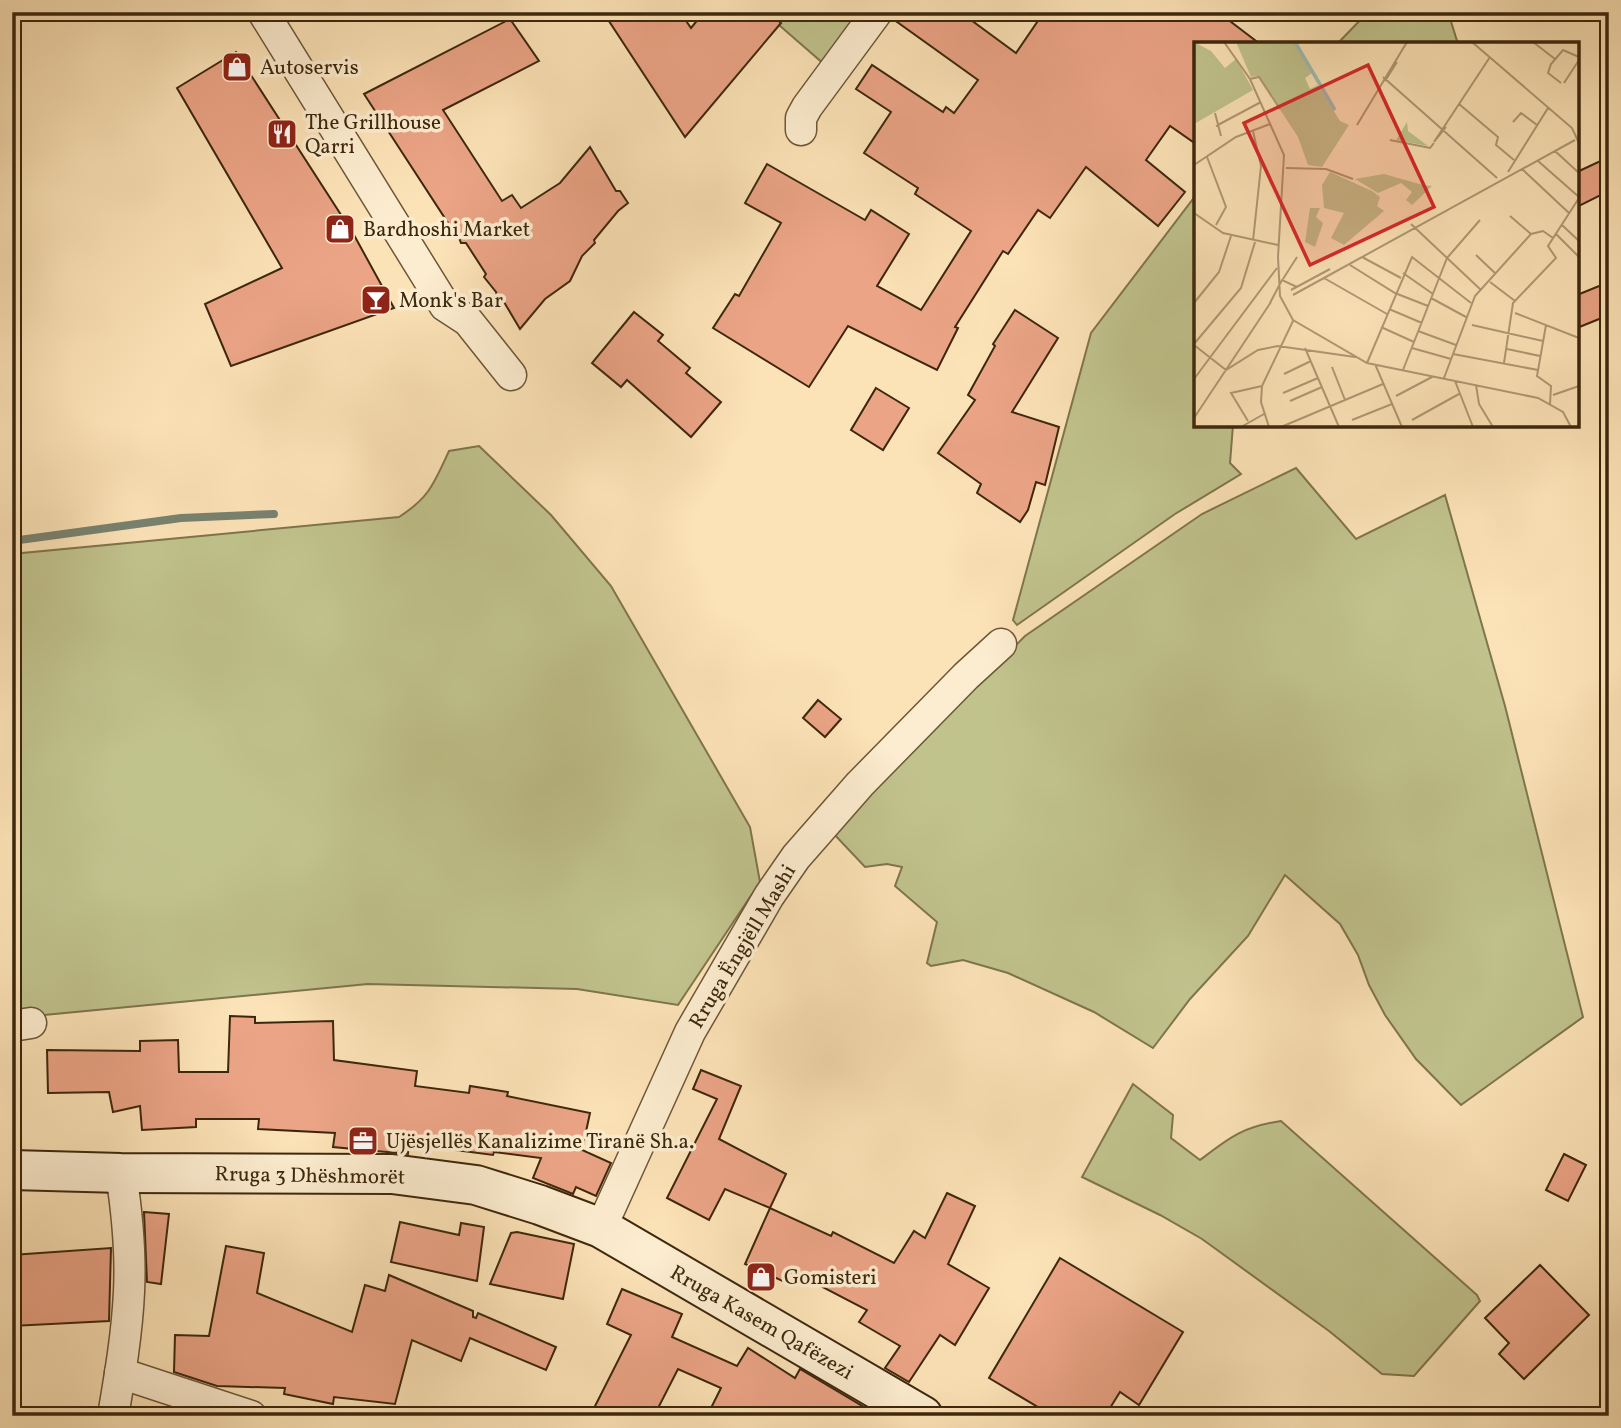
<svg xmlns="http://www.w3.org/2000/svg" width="1621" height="1428" font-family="Vollkorn,serif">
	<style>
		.green { fill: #c1c38d; stroke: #7f754c; stroke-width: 2 }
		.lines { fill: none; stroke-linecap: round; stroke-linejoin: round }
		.stream { stroke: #788270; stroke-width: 8 }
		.building { fill: #eba486; stroke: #3d270c; stroke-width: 2 }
		.street-casing { stroke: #6d5637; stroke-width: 33 }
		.secondary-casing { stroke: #3d270c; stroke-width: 42 }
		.street { stroke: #fdedd0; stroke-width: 30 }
		.secondary { stroke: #fdedd0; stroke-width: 38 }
		.labels { text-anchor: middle; stroke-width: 7; stroke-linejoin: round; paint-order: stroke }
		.poi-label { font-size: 21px; fill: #3d270c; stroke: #fdedd0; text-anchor: start }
		.street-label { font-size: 21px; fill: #3d270c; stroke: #fdedd0 }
		.inset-river { fill: none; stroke: #a0beb3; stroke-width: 3.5 }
		.inset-road { fill: none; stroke: #b09873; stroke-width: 2 }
		.view { fill: #d62828; fill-opacity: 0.15; stroke: #d62828; stroke-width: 3.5 }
		.inset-edge { fill: none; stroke: #3d270c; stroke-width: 3.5 }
	</style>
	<rect width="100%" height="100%" fill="#fce3b7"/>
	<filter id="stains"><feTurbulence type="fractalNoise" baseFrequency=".00286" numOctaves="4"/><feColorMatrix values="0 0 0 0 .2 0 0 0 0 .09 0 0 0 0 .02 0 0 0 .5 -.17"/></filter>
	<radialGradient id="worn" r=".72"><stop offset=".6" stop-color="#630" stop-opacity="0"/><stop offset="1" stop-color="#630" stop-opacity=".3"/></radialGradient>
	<g class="green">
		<path d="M 764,12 L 865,12 L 825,65 Z"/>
		<path d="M 1368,12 L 1448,12 L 1458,44 L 1337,44 Z"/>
		<path d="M 1196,195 L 1196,425 L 1233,425 L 1230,463 L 1241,474 L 1175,514 L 1017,625 L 1013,620 L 1091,333 Z"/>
		<path d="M 479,446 L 551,515 L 611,586 L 750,827 L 760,882 L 678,1005 L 577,989 L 368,984 L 44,1015 L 12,1020 L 12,554 L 399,517 C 430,497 434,483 449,451 Z"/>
		<path d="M 1296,468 L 1356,539 L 1445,495 L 1505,706 L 1583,1017 L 1461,1105 L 1416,1059 L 1385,1015 L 1369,985 L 1358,955 L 1340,924 L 1285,875 L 1248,936 L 1190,999 L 1153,1048 L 1094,1012 L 1008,973 L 963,960 L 931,966 L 927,963 L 937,922 L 895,886 L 902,867 L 887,864 L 865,867 L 832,832 L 1025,636 L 1202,514 Z"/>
		<path d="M 1133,1084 L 1173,1115 L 1171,1138 L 1200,1160 C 1230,1137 1242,1127 1281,1121 L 1477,1295 L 1480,1301 L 1414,1376 L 1382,1374 L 1329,1331 L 1202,1239 L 1160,1215 L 1082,1177 Z"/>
	</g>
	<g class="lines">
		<path class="stream" d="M 12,541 L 181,518 L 274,514"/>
	</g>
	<g class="building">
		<path d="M 603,12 L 680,12 L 691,28 L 704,12 L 768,12 L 781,23 L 685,137 Z"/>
		<path d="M 894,12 L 960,12 L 1016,53 L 1044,12 L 1218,12 L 1260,44 L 1196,44 L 1196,144 L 1170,126 L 1146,160 L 1185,192 L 1158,226 L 1086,167 L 1050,218 L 1038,210 L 1008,254 L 1003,251 L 955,327 L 958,328 L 937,370 L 848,326 L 809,387 L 713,328 L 735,294 L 739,296 L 781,223 L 745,203 L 767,164 L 865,220 L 871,210 L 909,234 L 877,286 L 921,310 L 971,231 L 915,194 L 918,188 L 864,153 L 891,112 L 856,89 L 872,65 L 943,112 L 946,107 L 954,113 L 978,80 L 893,19 Z"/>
		<path d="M 510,19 L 539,61 L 443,110 L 502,201 L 512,195 L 521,208 L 560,183 L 590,147 L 616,191 L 620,191 L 628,203 L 618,211 L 594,240 L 595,243 L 582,256 L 570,281 L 545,299 L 520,329 L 504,302 L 499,302 L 496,292 L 484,277 L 486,274 L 466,243 L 461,243 L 458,235 L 452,229 L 364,94 Z"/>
		<path d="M 236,52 L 354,235 L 394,308 L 231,366 L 205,304 L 282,268 L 177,88 Z"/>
		<path d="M 1609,157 L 1609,191 L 1577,207 L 1577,172 Z"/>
		<path d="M 1609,282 L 1609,315 L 1577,328 L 1577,295 Z"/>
		<path d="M 1015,310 L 1058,338 L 1012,412 L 1059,427 L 1045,485 L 1036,482 L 1028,510 L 1020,522 L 977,493 L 981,484 L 938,453 L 975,400 L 968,395 L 995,346 L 993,344 Z"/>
		<path d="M 634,312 L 663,335 L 658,341 L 690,368 L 686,373 L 721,402 L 691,437 L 627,380 L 621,387 L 592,363 Z"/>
		<path d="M 876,388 L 909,408 L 883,450 L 851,430 Z"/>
		<path d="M 818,700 L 841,719 L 825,737 L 803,718 Z"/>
		<path d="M 230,1016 L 255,1017 L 255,1023 L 333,1021 L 334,1060 L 417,1071 L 415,1086 L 469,1093 L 470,1086 L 508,1092 L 507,1096 L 590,1113 L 582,1150 L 611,1163 L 596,1196 L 576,1187 L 573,1194 L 533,1178 L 541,1158 L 494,1152 L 493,1155 L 409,1144 L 408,1154 L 333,1147 L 335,1133 L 258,1129 L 259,1119 L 196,1119 L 196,1127 L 142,1130 L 140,1106 L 113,1112 L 109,1092 L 48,1093 L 47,1050 L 140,1051 L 140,1041 L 178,1040 L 179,1072 L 228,1072 Z"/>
		<path d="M 701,1070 L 741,1086 L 719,1139 L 786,1174 L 770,1208 L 725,1189 L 709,1220 L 667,1198 L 717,1099 L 693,1089 Z"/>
		<path d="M 1564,1154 L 1586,1165 L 1568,1201 L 1546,1190 Z"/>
		<path d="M 947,1193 L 975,1206 L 948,1264 L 989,1288 L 955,1345 L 940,1335 L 909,1382 L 885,1368 L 900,1346 L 859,1322 L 867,1310 L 792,1271 L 787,1283 L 745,1264 L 770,1208 L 831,1236 L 833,1232 L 894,1263 L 914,1231 L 925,1238 Z"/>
		<path d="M 144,1212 L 169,1214 L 161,1284 L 147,1282 Z"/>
		<path d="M 400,1222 L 459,1235 L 461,1223 L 484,1227 L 477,1281 L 391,1262 Z"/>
		<path d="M 517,1232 L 574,1244 L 563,1299 L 490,1284 L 511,1233 Z"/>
		<path d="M 226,1246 L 264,1253 L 257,1293 L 352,1332 L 365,1285 L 385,1291 L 389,1275 L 473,1311 L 473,1317 L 476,1318 L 478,1313 L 556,1347 L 546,1370 L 470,1338 L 461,1361 L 412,1340 L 395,1404 L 334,1397 L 333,1404 L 284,1394 L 285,1388 L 217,1386 L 174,1372 L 175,1335 L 209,1336 Z"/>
		<path d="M 111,1248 L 109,1321 L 12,1326 L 12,1255 Z"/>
		<path d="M 1060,1258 L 1183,1332 L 1139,1405 L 1120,1392 L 1105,1416 L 1053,1416 L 989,1378 Z"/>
		<path d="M 1540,1265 L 1589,1315 L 1524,1379 L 1499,1354 L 1509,1343 L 1485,1318 Z"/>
		<path d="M 622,1289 L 682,1314 L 672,1337 L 737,1366 L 748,1348 L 795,1378 L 800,1369 L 879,1416 L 707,1416 L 721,1388 L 678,1369 L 654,1416 L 590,1416 L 631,1335 L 607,1324 Z"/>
	</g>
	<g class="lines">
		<g class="street-casing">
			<g id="street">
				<path d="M 263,12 L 445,306 L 468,321 L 511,375"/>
				<path d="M 801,130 L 801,118 L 807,107 L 877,12"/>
				<path d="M 12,1026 L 31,1023"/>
				<path d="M 601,1228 L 690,1032 L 769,896 L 796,857 L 860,784 L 966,676 L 1001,644"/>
				<path d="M 120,1373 L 251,1416"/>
				<path d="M 113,1416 C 120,1375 127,1334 129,1292 C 131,1253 127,1212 121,1173"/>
			</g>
		</g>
		<g class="secondary-casing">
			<path id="secondary" d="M 12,1170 L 121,1173 L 392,1174 L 476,1185 L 540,1205 L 601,1228 L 923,1416"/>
		</g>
		<use href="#street" class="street"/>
		<use href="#secondary" class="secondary"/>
	</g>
	<defs>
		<g id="shop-square" transform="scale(1.575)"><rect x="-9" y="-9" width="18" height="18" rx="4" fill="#8f2418" stroke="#fdedd0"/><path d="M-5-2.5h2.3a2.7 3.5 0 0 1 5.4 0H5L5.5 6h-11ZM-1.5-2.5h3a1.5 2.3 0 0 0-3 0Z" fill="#fff"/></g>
		<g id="restaurant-square" transform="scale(1.575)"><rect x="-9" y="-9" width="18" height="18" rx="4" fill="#8f2418" stroke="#fdedd0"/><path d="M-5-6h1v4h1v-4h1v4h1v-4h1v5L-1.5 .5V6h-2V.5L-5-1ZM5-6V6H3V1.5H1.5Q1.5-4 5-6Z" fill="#fff"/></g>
		<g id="bar-square" transform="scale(1.575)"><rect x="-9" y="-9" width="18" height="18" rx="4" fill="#8f2418" stroke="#fdedd0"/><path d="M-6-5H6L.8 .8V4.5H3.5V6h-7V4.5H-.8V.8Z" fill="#fff"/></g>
		<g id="office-square" transform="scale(1.575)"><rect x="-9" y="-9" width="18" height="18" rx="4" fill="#8f2418" stroke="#fdedd0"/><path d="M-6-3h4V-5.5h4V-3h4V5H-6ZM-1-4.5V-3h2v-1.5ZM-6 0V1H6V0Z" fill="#fff"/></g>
	</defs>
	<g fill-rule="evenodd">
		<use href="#shop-square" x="237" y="67"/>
		<use href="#restaurant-square" x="282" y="134"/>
		<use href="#shop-square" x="340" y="229"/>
		<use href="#bar-square" x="376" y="300"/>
		<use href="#office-square" x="363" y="1141"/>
		<use href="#shop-square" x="761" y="1277"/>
	</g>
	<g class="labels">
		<g class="poi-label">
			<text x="260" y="74">Autoservis</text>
			<text x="305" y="129">The Grillhouse<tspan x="305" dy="24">Qarri</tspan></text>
			<text x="363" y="236">Bardhoshi Market</text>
			<text x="399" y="307">Monk's Bar</text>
			<text x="386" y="1148">Ujësjellës Kanalizime Tiranë Sh.a.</text>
			<text x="784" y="1284">Gomisteri</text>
		</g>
		<g class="street-label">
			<text transform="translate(742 946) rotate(-59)" y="7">Rruga Ëngjëll Mashi</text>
			<text transform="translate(310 1175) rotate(1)" y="7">Rruga 3 Dhëshmorët</text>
			<text transform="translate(762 1322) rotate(30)" y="7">Rruga Kasem Qafëzezi</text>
		</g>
	</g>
	<g transform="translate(1194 42)">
		<rect width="385" height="385" fill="#fce3b7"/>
		<path d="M 0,0 L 17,9 L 31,26 L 42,17 L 59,48 L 0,82 ZM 42,0 L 100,0 L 118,31 L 111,36 L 116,47 L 124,43 L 146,79 L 155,83 L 128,125 L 114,123 L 104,95 L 64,34 L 57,35 ZM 213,80 L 214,89 L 234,104 L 202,98 ZM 136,130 L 178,149 L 186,155 L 183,164 L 190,169 L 150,203 L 137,196 L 150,171 L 130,166 L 128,143 ZM 190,132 L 229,143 L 238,144 L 218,163 L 212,158 L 218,150 L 207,141 L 184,151 L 161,137 ZM 116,166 L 126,166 L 122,175 L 129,181 L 121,205 L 111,200 Z" fill="#c1c38d"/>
		<path class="inset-river" d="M 101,0 L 141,68"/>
		<path class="inset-road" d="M 30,0 L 56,37 L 90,113 L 84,215 L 86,254 L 99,278 L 173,321 L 344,356 L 369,370 L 377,385M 278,0 L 378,86 L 385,101M 339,0 L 361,17M 189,35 L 303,136M 56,37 L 65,35 L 86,67M 191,39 L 203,20M 367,41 L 354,31 L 357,22 L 369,8 L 385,15M 370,41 L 385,18M 265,62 L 304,95 L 302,103 L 320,118M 21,71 L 27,94M 319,80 L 327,71 L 343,83M 163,83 L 213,0M 22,84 L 67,60M 252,85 L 240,100 L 296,15M 196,98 L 236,106 L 240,101M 361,109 L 385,131M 13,115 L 32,165 L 22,183M 344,119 L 385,155M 0,123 L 42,95 L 76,82M 92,126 L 132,127 L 159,137M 328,127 L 375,171M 314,130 L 354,66M 0,171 L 29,191 L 84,203M 316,174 L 337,192M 217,182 L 287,248M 368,183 L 385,199M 362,192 L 385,215M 59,199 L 67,124 L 59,89M 282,213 L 302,232M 168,215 L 207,236M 156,223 L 201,251 L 234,264M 209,231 L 239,252M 130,236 L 193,272M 89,237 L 103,215M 296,240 L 321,259M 97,248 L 136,227M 99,253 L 381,98M 237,256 L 272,275M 0,261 L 25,230 L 37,194M 76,261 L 88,238 L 103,245M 195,267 L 228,281M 321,271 L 385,296M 278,283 L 349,299M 352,283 L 343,334 L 357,344 L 356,362M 187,285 L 220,300M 224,289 L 262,303M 0,302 L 47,246 L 61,200M 0,303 L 32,328 L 64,308 L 84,304 L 161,315M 111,306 L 145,385M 218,306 L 257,317M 313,307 L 346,314M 259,312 L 344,328M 173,321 L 218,215 L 277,261M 310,321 L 319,261 L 362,216 L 354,204 L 385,156M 181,322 L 208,385M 138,325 L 151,358M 209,328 L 253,216 L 286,178M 90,332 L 117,319M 250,336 L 281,254 L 337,192 L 349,189 L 359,196M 0,337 L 83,226M 261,339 L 279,385M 282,343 L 285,362 L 299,385M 89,351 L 124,336M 359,353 L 385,344M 202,354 L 238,335M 96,359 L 128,345M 0,376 L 77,260M 158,378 L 198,362M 218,378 L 265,352M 54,379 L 37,351 L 68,344M 47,385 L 70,372M 75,385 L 67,360 L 68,344 L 99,279M 87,385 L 189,342"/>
		<path class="view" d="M 174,23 L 240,165 L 116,223 L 50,81 Z"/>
		<rect width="385" height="385" class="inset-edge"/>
	</g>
	<rect width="1621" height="1428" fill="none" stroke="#fce3b7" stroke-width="42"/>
	<rect x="14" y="14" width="1593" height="1400" fill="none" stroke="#3d270c" stroke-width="3.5"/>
	<rect x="21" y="21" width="1579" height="1386" fill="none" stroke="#3d270c" stroke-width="2"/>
	<rect width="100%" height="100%" filter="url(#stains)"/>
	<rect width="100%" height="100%" fill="url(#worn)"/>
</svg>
